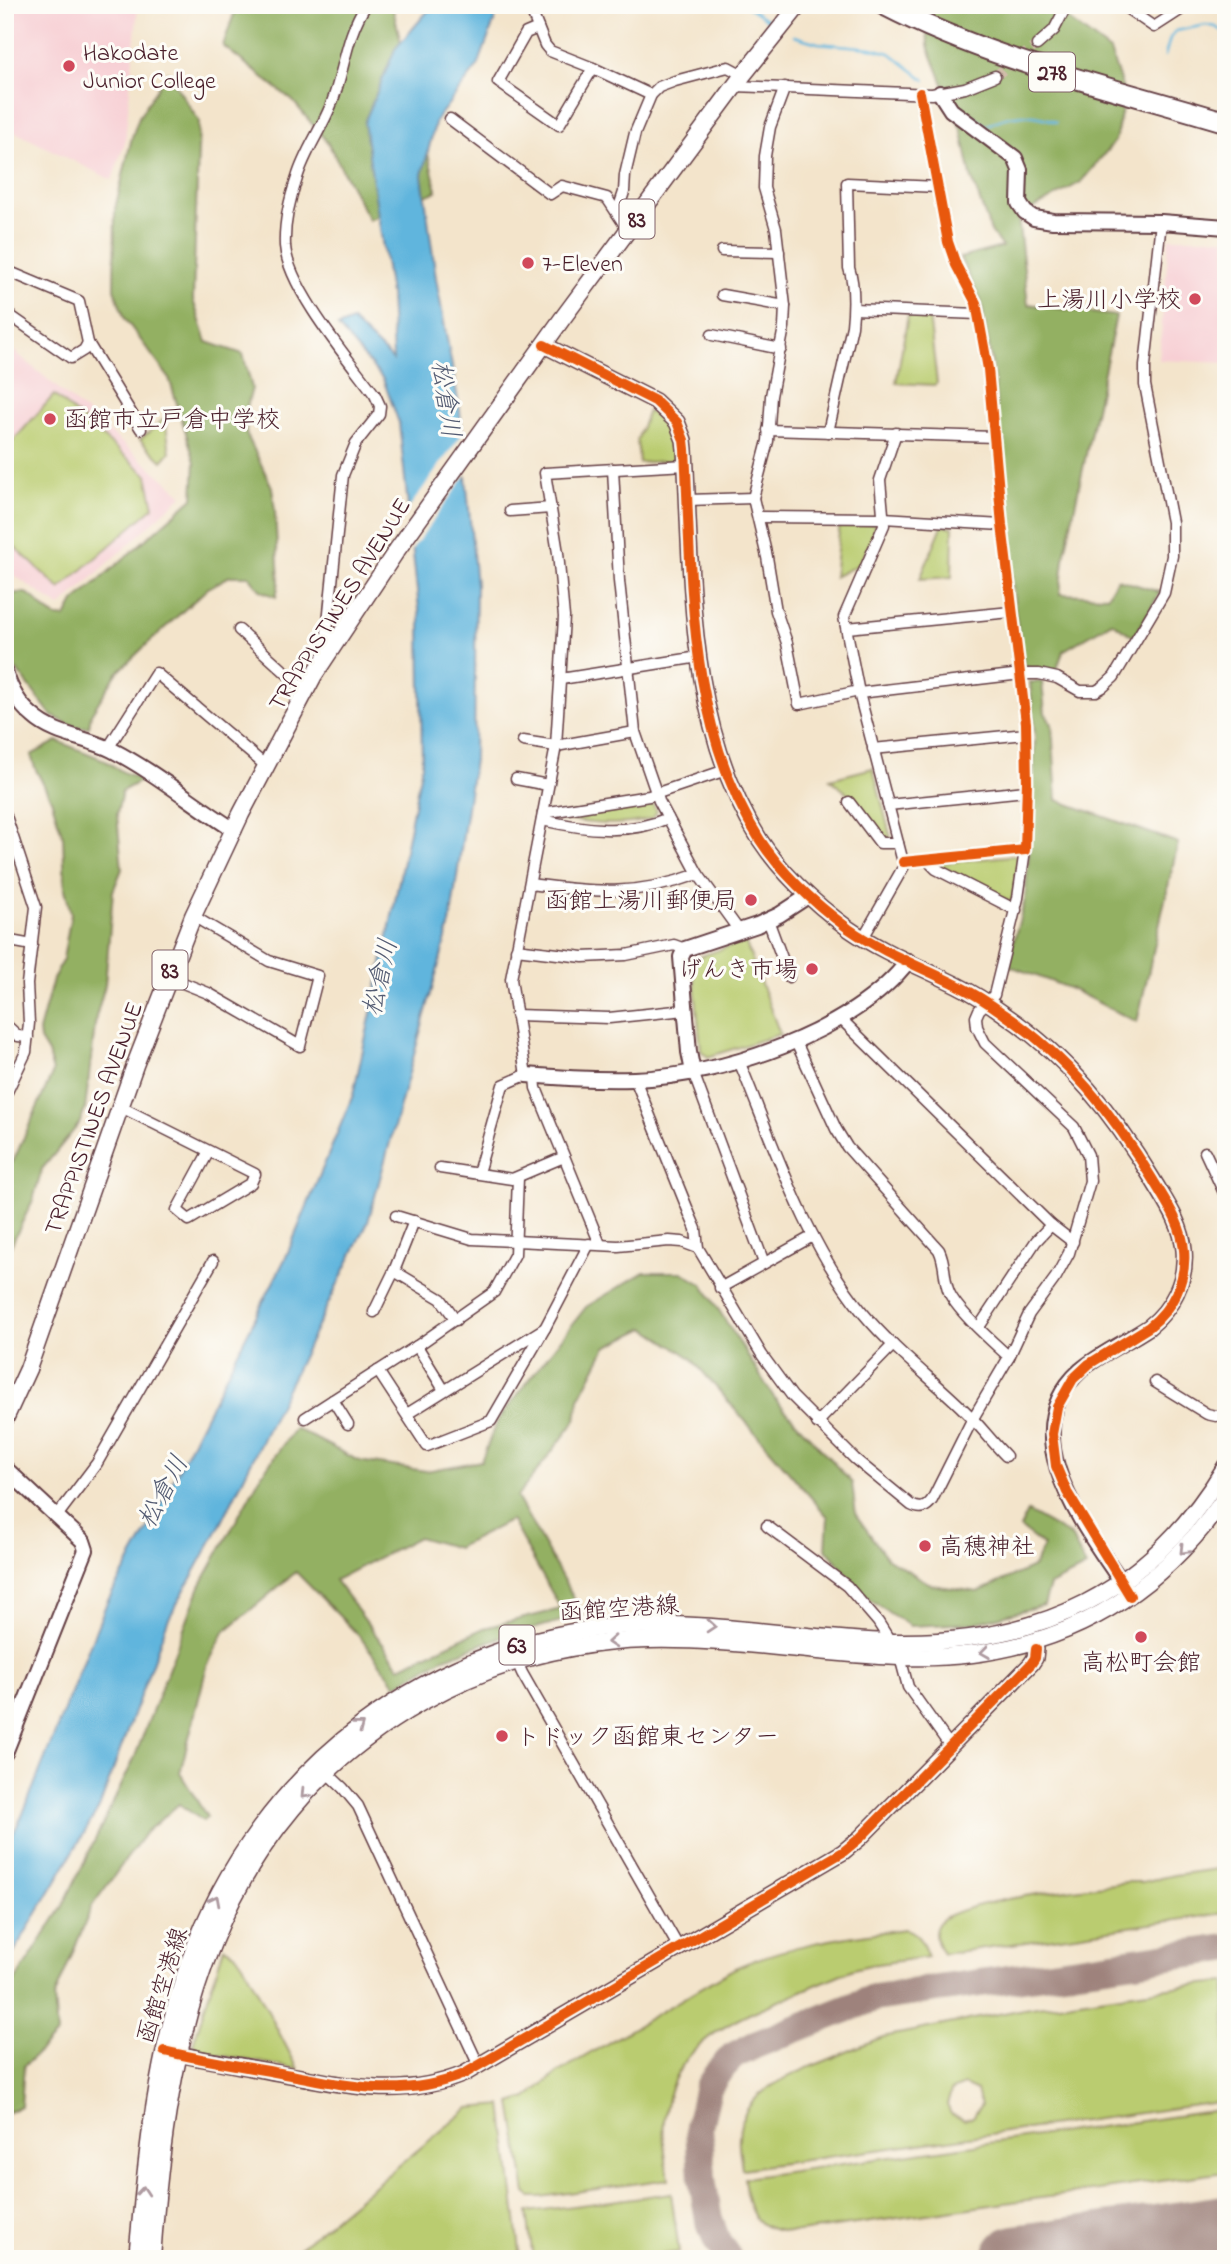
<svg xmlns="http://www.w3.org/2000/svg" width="1231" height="2264" font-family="'Indie Flower','Klee One',sans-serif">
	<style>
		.built { fill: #f7cfd4 }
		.green { fill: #bacc6f; stroke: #82764d; stroke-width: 2; fill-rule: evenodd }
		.forest { fill: #93b062; stroke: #6e6846; stroke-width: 2; fill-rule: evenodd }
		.water { fill: #60b5dd; stroke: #556a84; stroke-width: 2 }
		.pier { fill: #f3e4cb }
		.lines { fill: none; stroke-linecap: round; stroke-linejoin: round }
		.stream { stroke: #60b5dd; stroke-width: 2.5 }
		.taxiway { stroke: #9e827b; stroke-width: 28 }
		.runway { stroke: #9e827b; stroke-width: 68 }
		.street-tunnel { stroke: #d1bdab; stroke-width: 10; stroke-dasharray: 10 5; stroke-linecap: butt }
		.street-casing { stroke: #633d43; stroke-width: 13 }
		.secondary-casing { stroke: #633d43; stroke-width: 18 }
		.primary-casing { stroke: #633d43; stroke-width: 19 }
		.highway-casing { stroke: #633d43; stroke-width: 23 }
		.street { stroke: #fff; stroke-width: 10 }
		.secondary { stroke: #fff; stroke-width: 14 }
		.primary { stroke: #fff; stroke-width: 16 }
		.highway { stroke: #fff; stroke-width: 19 }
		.cycleway-casing { stroke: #fdfcf7; stroke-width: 15 }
		.cycleway { stroke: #e8590c; stroke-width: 10 }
		.oneway { stroke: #ae9aa0 }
		.poi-dot { fill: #d1495b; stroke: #fdfcf7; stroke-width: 2.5 }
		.labels { text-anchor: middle; stroke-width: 6; stroke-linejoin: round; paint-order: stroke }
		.shield { fill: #fdfcf7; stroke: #806168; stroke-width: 2 }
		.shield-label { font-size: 23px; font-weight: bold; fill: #4a1f2b }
		.poi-label { font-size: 24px; fill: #4a1f2b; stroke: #fdfcf7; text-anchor: start }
		.street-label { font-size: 24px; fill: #4a1f2b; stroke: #fdfcf7 }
		.water-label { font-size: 26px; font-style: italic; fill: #535b72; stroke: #fdfcf7 }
	</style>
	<rect width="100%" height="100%" fill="#fdfcf7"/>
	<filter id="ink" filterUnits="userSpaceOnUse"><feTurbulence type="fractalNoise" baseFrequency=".0143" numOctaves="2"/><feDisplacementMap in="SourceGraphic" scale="14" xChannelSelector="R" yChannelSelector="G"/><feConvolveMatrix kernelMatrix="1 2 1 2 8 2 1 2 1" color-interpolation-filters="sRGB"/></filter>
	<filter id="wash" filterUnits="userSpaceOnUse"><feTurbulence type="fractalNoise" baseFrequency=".00686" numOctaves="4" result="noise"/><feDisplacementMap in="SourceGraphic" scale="28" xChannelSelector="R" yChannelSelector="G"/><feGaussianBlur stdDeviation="1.57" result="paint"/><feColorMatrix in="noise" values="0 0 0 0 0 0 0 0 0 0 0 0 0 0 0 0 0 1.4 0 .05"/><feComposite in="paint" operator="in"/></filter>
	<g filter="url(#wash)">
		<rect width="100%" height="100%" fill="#f3e4cb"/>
		<g class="built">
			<path d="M 5,5 L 138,5 L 125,142 L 112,180 L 5,127 Z"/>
			<path d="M 1169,238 L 1226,238 L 1226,363 L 1159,360 Z"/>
			<path d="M 5,343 L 183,495 L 60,607 L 5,569 Z"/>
		</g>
		<g class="green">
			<path d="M 908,315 L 929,316 L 937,383 L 934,385 L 896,383 Z"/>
			<path d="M 54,395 L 147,475 L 154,507 L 60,589 L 5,538 L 5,450 Z"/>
			<path d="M 648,411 C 667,424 672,437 675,460 L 639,463 L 637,440 Z"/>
			<path d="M 165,418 L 170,452 L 162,461 L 140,440 Z"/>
			<path d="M 840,523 L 876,524 L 870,543 L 858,565 L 834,577 Z"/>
			<path d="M 942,526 L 953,527 L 952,577 L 920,579 Z"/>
			<path d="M 873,768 L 891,839 L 881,837 L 853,798 L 830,779 Z"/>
			<path d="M 650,801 L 657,811 L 653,818 C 624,828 588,823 558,819 L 558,815 Z"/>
			<path d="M 1019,855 L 1012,903 L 940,866 L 940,863 Z"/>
			<path d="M 745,941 L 780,1034 L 708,1057 L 701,1051 L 693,964 L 698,957 Z"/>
			<path d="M 1226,1868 L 1226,1913 L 943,1954 C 938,1944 931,1934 938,1924 C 953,1900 1094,1887 1127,1882 L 1142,1882 L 1174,1875 Z"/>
			<path d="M 905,1929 C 919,1933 923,1944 928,1957 L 870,1965 L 853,1969 C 828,1980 803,1990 779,2001 C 721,2025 670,2049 664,2121 C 662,2140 666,2160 669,2179 L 540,2197 L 531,2197 L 526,2193 L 511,2103 L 527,2098 L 557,2073 L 735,1968 C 792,1943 844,1937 905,1929 Z"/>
			<path d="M 224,1947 L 235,1953 L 245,1967 L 298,2069 L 196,2051 L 193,2044 Z"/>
			<path d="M 1226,1982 L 1226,2101 L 742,2169 C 741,2159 738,2147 739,2137 C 741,2095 779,2081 812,2066 C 831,2059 849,2051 867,2043 L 883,2037 L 1024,2009 L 1182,1986 ZM 964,2085 L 977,2091 L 981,2105 L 973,2117 L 964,2120 L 951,2114 L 947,2105 L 951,2091 Z"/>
			<path d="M 502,2105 L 521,2259 L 285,2259 L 469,2108 Z"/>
			<path d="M 1226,2109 L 1226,2172 L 799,2232 C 756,2233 749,2217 744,2178 Z"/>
			<path d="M 671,2193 L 679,2252 L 633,2259 L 533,2259 L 527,2212 Z"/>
		</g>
		<g class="forest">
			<path d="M 237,5 L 392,5 L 437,191 L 369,220 L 328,143 L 293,101 L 223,46 Z"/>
			<path d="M 926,5 L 1049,5 L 1110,51 L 1125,96 L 1115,141 L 1081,182 L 1018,217 L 1028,304 L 1116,316 L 1065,552 L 1060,594 L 1107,596 L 1117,579 L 1160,592 L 1134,637 L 1112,622 L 1063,651 L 1056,672 L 1030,669 L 1024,666 L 1015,611 L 993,370 L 981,301 L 960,258 L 1002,247 L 991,232 L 971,176 L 962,132 L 928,46 Z"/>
			<path d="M 167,72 L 199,121 L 193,300 L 207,342 L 243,354 L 252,388 L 247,407 L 246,433 L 272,487 L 275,511 L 279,582 L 276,597 L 261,591 L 249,576 L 230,576 L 208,588 L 144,647 L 117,673 L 91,714 L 89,727 L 75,727 L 52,716 L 10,661 L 5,636 L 7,596 C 36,584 34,607 55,616 C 58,618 62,617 66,617 L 74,602 L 193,498 L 195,462 L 169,378 L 125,319 L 114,289 L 115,209 L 132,137 L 139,117 Z"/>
			<path d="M 1030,682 L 1042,682 L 1045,713 L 1052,724 L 1057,800 L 1178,843 L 1137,1022 L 1071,989 L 1007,965 L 1025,900 L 1029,853 L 1035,738 Z"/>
			<path d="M 57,741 L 102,759 L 125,773 L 142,780 L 122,791 L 117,814 L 122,869 L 113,891 L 105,985 L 96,1017 L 85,1110 L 79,1124 L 42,1169 L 33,1200 L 5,1258 L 5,1158 L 13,1162 L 53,1072 L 48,1053 L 40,1040 L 39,1031 L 53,979 L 63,959 L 71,914 L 65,889 L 63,837 L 51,799 L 35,768 L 31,755 Z"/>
			<path d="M 644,1272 L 682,1272 L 703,1285 L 775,1399 L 852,1483 L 856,1515 L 887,1558 L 932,1585 L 978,1592 L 1033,1567 L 1044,1546 L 1020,1528 L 1028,1512 L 1071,1536 L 1086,1567 L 1050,1585 L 1044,1605 L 975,1623 L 910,1626 L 868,1599 L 826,1549 L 828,1517 L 691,1358 L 645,1328 L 606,1347 L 579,1399 L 576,1420 L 517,1497 L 583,1615 L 493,1640 L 442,1659 L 396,1685 L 360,1637 L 296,1572 L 224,1632 L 207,1666 L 180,1773 L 207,1817 L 203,1821 L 179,1804 L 146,1832 L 92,1906 L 54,1998 L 57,2034 L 24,2066 L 21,2106 L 5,2114 L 5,1996 L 62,1908 L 134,1759 L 200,1586 L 262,1474 L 295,1428 L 359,1461 L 426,1471 L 481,1461 L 498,1420 L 586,1307 ZM 511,1520 L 561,1609 L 484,1628 L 400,1667 L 335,1580 L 418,1537 L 457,1548 Z"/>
		</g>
		<path class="water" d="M 433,5 L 500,5 L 478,66 L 436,120 L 422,175 L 436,278 L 460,411 L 476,585 L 474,760 L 450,924 L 368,1222 L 222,1522 L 168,1620 L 99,1808 L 5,1967 L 5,1849 L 22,1816 L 107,1602 L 146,1533 L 286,1257 L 353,1095 L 388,936 L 422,765 L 420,619 L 399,423 L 383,379 L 338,327 L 352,321 L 393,360 L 390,294 L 364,123 L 395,49 Z"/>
		<path class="pier" d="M 465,430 L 469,471 L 409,554 L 405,513 Z"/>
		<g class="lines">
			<g class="stream">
				<path d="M 745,5 L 769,21"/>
				<path d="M 794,36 L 818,43 L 871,48 L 890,53 L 925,80"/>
				<path d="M 1165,56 L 1170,38 L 1176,31 L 1206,25 L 1216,27 L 1226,33"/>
				<path d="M 955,103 L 986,126 C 1010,113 1031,112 1056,122"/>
			</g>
			<path class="taxiway" d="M 729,2259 L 717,2241 L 709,2220 L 702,2179 L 699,2126 L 708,2088 L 719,2071 L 733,2056 L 755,2045 L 874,1998 L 1226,1948"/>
			<path class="runway" d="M 1016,2259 L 1226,2229"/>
		</g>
	</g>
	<g filter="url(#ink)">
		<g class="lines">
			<path class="street-tunnel" d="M 995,76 L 1037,45"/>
			<g class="street-casing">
				<g id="street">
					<path d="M 529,5 L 545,45 L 550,51 L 593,68 L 651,95"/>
					<path d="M 1122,5 L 1154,27 L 1188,5"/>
					<path d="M 538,28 L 526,33 L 498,82 L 559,125 L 593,68"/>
					<path d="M 1037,45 L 1054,30 L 1067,5"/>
					<path d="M 735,86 L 932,94 L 965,88 L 995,76"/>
					<path d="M 785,87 L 770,127 L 765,156 L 764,188 L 776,229 L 785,306 L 784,327 L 771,396 L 768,441 L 753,498 L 767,557 L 776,611 L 787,643 L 799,704 L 859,691"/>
					<path d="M 450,119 L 550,194 L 562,186 L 607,198 L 628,230"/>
					<path d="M 617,213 L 624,192 L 625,175 L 635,133 L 651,95 L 659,87 L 675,81 L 724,68 L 728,67 L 743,75"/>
					<path d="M 722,251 L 779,252"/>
					<path d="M 5,270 L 79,301 L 88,343 L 141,429"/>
					<path d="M 722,295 L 785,306"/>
					<path d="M 854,309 L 978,314"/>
					<path d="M 5,312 L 71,358 L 84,350 L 88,343"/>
					<path d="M 712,335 L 781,349"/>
					<path d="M 768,430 L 995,437"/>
					<path d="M 828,432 L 852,326 C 854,307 855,286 849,268 L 847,183 L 938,187"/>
					<path d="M 613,469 L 619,581 L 635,732 L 659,801 L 698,874 L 740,932"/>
					<path d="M 688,500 L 753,498"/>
					<path d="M 510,511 L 551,508"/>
					<path d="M 759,517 L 883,518 L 1002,525"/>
					<path d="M 847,628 L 1011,612"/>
					<path d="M 239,630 L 306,691"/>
					<path d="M 339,640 L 327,632 L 343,475 L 356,443 L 379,414 L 380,406 L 375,395 C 349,360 288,288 285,246 C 284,224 290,198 297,178 C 304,153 321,130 331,105 C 344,73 346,34 366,5"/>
					<path d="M 561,679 L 699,657"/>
					<path d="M 859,693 L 1021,674 L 1039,674 L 1057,678 L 1080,691 L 1096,691 L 1103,687 L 1114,677 L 1164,593 L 1172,556 L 1172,522 L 1145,385 L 1145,366 L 1161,222"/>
					<path d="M 523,741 L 556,746 L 635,732"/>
					<path d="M 112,742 L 156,673 L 266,766"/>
					<path d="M 873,749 L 1026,734"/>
					<path d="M 516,779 L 548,785"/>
					<path d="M 849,802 L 880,843 L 898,843"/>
					<path d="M 888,805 L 1026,791"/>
					<path d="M 5,813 L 36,907 L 27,984 L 29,1023 L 26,1052 L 5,1096"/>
					<path d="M 543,813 L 649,796 L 726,770"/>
					<path d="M 542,820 C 582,829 628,836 668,818"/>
					<path d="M 927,860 L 936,869 L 1016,910"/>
					<path d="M 903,862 L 1025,850 L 1027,782 L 1026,723 L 1002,525 L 988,369 L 976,303 L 956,265 L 948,242 L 920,93"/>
					<path d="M 530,884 C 595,892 636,897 698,874"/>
					<path d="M 768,920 L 789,977"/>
					<path d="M 863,938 L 904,866 L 859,693 L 844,617 L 884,525 L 880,480 L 896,433"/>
					<path d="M 5,940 L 32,945"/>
					<path d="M 516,949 L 583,957 L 626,955 L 674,945 L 685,949"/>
					<path d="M 168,977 L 208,993 L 300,1046 L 318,976 L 269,961 L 193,916"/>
					<path d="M 516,1015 L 609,1018 L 685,1010"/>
					<path d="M 840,1018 L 1051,1225 L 1073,1242"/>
					<path d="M 5,1024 L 18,1036 L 28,1037"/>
					<path d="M 795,1040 L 836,1129 L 847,1147 L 939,1250 C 946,1264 943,1278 949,1292 C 957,1311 993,1342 1009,1357"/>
					<path d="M 739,1061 C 774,1145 805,1243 863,1313 C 893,1349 930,1377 963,1409 C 979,1424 991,1441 1006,1456"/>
					<path d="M 693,1072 L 764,1263"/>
					<path d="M 535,1076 L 536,1088 L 600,1244"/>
					<path d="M 635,1079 L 690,1215 L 696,1229 L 698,1248"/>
					<path d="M 121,1107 L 255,1174 L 251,1183 L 189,1220 L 177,1210 L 209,1151"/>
					<path d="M 1205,1152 L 1226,1197"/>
					<path d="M 440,1168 L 512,1179 L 564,1157"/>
					<path d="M 478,1173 L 503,1085 L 526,1075 L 511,979 L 556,746 L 564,617 L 558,553 L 545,473 L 686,465"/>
					<path d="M 396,1216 L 472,1239 L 618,1246 L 669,1241 L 682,1242 L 698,1248 L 762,1355 L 792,1396 L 855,1459 L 911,1505 C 921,1510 926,1508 932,1500 L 972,1420 L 1009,1357 L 1029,1314 L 1056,1277 L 1069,1253 L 1090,1181 L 1088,1155 L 1074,1127 L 985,1043 L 977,1027 L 976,1017 L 979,1010 L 994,995 L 1018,898 L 1025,850"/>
					<path d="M 394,1271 L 441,1299 L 456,1320"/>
					<path d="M 720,1288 L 813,1236"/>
					<path d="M 374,1312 L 394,1271 L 414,1221"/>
					<path d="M 979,1327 L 1036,1241 L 1051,1225"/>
					<path d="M 417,1346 L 444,1390"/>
					<path d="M 378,1371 L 427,1446 L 491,1421 L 545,1328"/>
					<path d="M 1155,1382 L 1207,1414 L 1216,1416 L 1226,1414"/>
					<path d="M 333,1400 L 348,1424"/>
					<path d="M 407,1414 L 545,1328 L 589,1244"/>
					<path d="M 305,1418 L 417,1346 L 494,1292 L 515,1254 L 518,1178"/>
					<path d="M 817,1423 L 893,1345"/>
					<path d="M 57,1516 L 97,1463 L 213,1261"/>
					<path d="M 767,1526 L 847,1586 L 878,1622 L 900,1657 L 908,1687 L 950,1746"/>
					<path d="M 515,1657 L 522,1673 L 679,1948"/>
					<path d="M 325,1771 L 343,1788 L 358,1806 L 479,2066"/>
				</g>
			</g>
			<g class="secondary-casing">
				<g id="secondary">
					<path d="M 940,93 L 951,110 L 1015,158 L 1020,170 L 1019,203 L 1025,212 L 1034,218 L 1053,221 L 1161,222 L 1226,227"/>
					<path d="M 544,345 L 655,401 L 677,422 L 684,440 L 685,449 C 692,580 687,726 760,840 C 783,875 815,904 849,929 C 882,952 921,967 957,985 C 973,993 989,1003 1004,1014 C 1068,1057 1114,1115 1153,1180 C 1166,1202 1182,1224 1184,1250 C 1187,1280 1172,1309 1149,1327 C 1127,1342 1101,1353 1081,1370 C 1009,1435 1088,1530 1126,1589"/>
					<path d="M 5,671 C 10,688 18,704 33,716 C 55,736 86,737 112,750 C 155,772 193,804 234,830"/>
					<path d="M 693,1072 L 689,1052 L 681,957 L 685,949 L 757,925 L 779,915 L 808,896"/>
					<path d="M 526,1075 C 561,1078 598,1080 634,1079 C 720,1077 855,1032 908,961"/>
					<path d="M 5,1468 L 83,1541 L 86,1550 L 5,1753"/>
					<path d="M 169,2052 C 205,2060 243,2066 279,2073 C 344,2085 400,2100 464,2074 L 843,1852 L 860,1838 L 1031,1664 L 1035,1658 L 1036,1649"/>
				</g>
			</g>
			<g class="primary-casing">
				<g id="primary">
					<path d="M 5,1419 L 28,1369 L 135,1065 L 193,916 L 241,814 L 314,675 L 397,550 L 562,319 L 743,75 L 799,5"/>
					<path d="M 137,2259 C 146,2158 156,2056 190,1960 C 257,1770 434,1634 636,1625 C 723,1622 807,1640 893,1642 C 1039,1645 1149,1594 1226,1466"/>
					<path d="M 152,2259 C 167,2034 211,1822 422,1702 C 492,1663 568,1642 648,1640 C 732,1638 815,1654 899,1657 C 1038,1662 1147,1611 1226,1496"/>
				</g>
			</g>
			<g class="highway-casing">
				<path id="highway" d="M 884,5 C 992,61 1110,87 1226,122"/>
			</g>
			<use href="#street" class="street"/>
			<use href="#secondary" class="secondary"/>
			<use href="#primary" class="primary"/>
			<use href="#highway" class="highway"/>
			<g class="cycleway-casing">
				<g id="cycleway">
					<path d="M 544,345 L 655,401 L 677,422 L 684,440 L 685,449 C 692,580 687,726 760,840 C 783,875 815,904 849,929 C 882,952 921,967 957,985 C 973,993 989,1003 1004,1014 C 1068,1057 1114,1115 1153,1180 C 1166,1202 1182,1224 1184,1250 C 1187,1280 1172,1309 1149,1327 L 1089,1364 L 1073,1379 L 1057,1407 L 1052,1434 L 1056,1466 L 1067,1492 L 1130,1596"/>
					<path d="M 903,862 L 1025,850 L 1027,782 L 1026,723 L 1002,525 L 988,369 L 976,303 L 956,265 L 948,242 L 920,93"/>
					<path d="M 164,2051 C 202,2060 241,2066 280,2073 C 344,2085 401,2100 464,2074 L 843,1852 L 860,1838 L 1031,1664 L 1035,1658 L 1036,1649"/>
				</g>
			</g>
			<use href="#cycleway" class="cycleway"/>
		</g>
		<defs><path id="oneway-chevron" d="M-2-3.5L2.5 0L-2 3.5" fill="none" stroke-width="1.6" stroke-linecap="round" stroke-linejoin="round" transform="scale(1.75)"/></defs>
		<g class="oneway">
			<use href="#oneway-chevron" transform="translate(1184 1550) rotate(134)"/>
			<use href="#oneway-chevron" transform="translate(711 1626) rotate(4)"/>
			<use href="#oneway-chevron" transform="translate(612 1642) rotate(176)"/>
			<use href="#oneway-chevron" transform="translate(985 1652) rotate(172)"/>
			<use href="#oneway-chevron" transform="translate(359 1726) rotate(-38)"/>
			<use href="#oneway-chevron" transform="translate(305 1794) rotate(133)"/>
			<use href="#oneway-chevron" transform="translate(215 1900) rotate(-63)"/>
			<use href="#oneway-chevron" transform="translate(143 2191) rotate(-85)"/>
		</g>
	</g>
	<g class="poi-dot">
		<circle cx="69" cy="66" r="7"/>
		<circle cx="528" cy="263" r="7"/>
		<circle cx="1195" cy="299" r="7"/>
		<circle cx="50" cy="419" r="7"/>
		<circle cx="751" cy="900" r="7"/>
		<circle cx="812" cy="969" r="7"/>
		<circle cx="925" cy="1546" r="7"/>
		<circle cx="1141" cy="1637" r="7"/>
		<circle cx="502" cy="1736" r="7"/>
	</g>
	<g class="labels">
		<g class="shield">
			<rect x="1029" y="52.5" width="46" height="39" rx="5"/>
			<rect x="619.5" y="199.5" width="35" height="39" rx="5"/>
			<rect x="152.5" y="950.5" width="35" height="39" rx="5"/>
			<rect x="499.5" y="1625.5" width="35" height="39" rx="5"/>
		</g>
		<g class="shield-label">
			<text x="1052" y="80">278</text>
			<text x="637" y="227">83</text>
			<text x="170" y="978">83</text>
			<text x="517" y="1653">63</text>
		</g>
		<g class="poi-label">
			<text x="83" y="60">Hakodate<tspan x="83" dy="28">Junior College</tspan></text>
			<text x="542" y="271">7-Eleven</text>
			<text x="1181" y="307" text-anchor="end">上湯川小学校</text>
			<text x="64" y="427">函館市立戸倉中学校</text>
			<text x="737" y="908" text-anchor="end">函館上湯川郵便局</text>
			<text x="798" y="977" text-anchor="end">げんき市場</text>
			<text x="939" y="1554">高穂神社</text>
			<text x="1141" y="1670" text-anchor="middle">高松町会館</text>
			<text x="516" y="1744">トドック函館東センター</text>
		</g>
		<g class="street-label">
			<text transform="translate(339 604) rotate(-58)" y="8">TRAPPISTINES AVENUE</text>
			<text transform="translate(93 1118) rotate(-70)" y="8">TRAPPISTINES AVENUE</text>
			<text transform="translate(619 1608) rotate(-4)" y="8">函館空港線</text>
			<text transform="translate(162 1985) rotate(-73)" y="8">函館空港線</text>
		</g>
		<g class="water-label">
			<text transform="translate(447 399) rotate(82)" y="9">松倉川</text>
			<text transform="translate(379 977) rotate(-77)" y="9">松倉川</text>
			<text transform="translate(162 1491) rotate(-62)" y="9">松倉川</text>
		</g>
	</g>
	<rect width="1231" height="2264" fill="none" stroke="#fdfcf7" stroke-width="28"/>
</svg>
